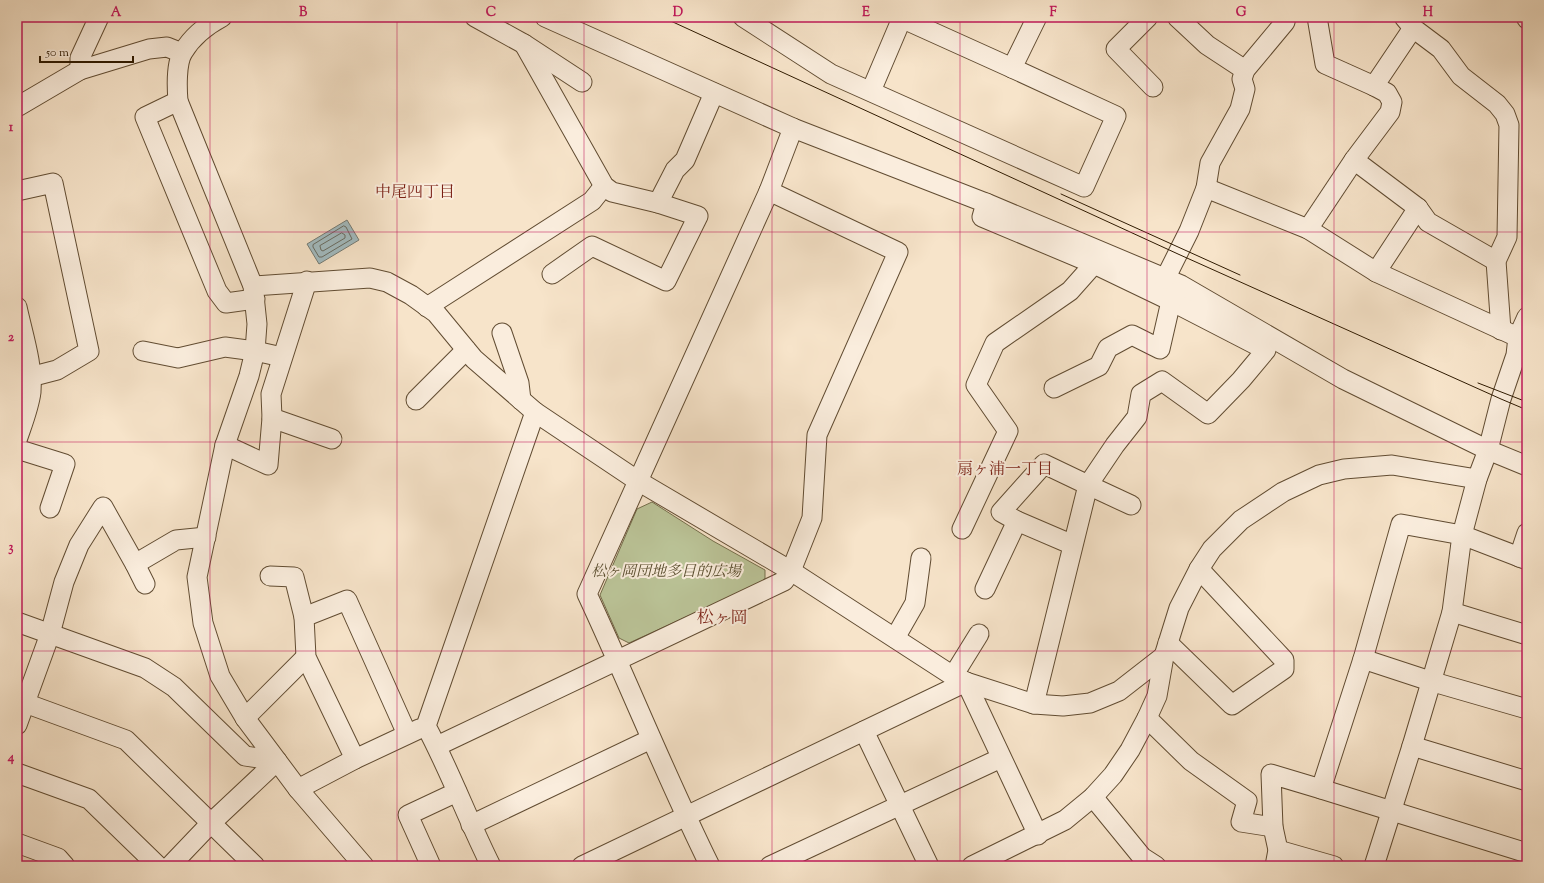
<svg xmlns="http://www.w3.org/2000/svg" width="1544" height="883" font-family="'Sorts Mill Goudy','Noto Serif JP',serif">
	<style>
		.green { fill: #bbc498; stroke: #756f4c }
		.water { fill: #a2bcc2; stroke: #747b74 }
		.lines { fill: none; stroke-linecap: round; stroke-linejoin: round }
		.shore { stroke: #686b61; stroke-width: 1 }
		.minor-casing { stroke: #614c32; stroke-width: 21 }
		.minor { stroke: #faeddd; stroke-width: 19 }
		.tram { stroke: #2f1a00; stroke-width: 1 }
		.grid { fill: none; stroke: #c2185b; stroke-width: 1; stroke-opacity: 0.55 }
		.labels { text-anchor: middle; stroke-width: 4; stroke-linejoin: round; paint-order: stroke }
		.park-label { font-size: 15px; font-style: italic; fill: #594d2e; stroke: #faeddd }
		.neighbourhood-label { font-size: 16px; fill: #7a1f14; stroke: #faeddd }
		.quarter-label { font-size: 17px; fill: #7a1f14; stroke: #faeddd }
		.neatline { fill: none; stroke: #c2185b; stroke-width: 1.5 }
		.grid-label { font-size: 13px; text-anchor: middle; font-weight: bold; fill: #c2185b }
	</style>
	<rect width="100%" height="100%" fill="#f7e4ca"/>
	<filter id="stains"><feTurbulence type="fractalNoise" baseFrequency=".005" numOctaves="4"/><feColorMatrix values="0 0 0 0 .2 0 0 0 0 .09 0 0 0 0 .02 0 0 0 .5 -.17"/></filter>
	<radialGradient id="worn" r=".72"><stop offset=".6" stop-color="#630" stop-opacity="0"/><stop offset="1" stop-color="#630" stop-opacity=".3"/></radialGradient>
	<path class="green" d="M 652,502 L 713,541 L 765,570 L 765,581 L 629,643 L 619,638 L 600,595 L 637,509 Z"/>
	<path class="water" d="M 347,220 L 359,240 L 319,264 L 307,244 Z"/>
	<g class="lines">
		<g class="shore">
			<path d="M 344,226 L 346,227 L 352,239 L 322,257 L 319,257 L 313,247 L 313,245 Z"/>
			<path d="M 342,233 L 345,235 L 345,238 L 323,251 L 321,250 L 320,246 Z"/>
		</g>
		<g class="minor-casing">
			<g id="minor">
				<path d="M 222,17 C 207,25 192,37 183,52 C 176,63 177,89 178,101 L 253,286 L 257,324 L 255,351 L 249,376 L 225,445 L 197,577 L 203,623 L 220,676 L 245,718 L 298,789 L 364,866"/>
				<path d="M 475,17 L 524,44 L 582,82"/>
				<path d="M 545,17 L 793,128 L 986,203 L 1181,285 L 1343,379 L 1488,450 L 1527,466"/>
				<path d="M 743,17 L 831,74 L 1084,187 L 1116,116 L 1012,68 L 1037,17"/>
				<path d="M 899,17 L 1012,68"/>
				<path d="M 1148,17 L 1116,49 L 1153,87"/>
				<path d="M 1177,17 L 1207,45 L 1245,70"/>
				<path d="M 1317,17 L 1325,64 L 1374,86 L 1413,28"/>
				<path d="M 1404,17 L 1413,28 L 1441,49 L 1461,76 L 1497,104 L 1505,114 L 1509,125 L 1507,237 L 1496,261 L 1501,330"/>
				<path d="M 1526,17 L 1527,19"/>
				<path d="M 524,44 L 604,186 L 612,192 L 658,203 L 698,216 L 666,281 L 592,246 L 552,274"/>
				<path d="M 80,70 L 80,58 L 99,17"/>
				<path d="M 1374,86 L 1387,93 L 1392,102 L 1390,112 L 1354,160 L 1418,208 L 1428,222 L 1496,261"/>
				<path d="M 871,91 L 902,18"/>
				<path d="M 178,101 L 145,117 L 217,291 L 226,303 L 255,299"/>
				<path d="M 17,107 L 80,70 L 149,49 L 167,47 L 182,53"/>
				<path d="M 1206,188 L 1308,229 L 1376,272 L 1511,334"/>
				<path d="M 17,191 L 53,183 L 89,351 L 57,370 L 30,377"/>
				<path d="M 658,203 L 675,170 L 685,160 L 714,93"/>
				<path d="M 986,203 L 982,217 L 1094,264 L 1171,301 L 1266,350 L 1241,380 L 1208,414 L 1162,381 L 1141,394 L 1137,417 L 1115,445 L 1088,485 L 1131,505"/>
				<path d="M 1308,229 L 1354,160"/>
				<path d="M 1376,272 L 1418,208"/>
				<path d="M 1165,279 L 1189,231 L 1206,188 L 1210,163 L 1240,109 L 1245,89 L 1242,79 L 1245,70 L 1285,22 L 1286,17"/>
				<path d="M 253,286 L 370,278 L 387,282 L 411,295 L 436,313 L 474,359 L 535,412 L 638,481 L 791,571 L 953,676 L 966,682 L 1034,704 L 1063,706 L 1090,703 L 1119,691 L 1164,656"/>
				<path d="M 17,307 C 23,335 33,364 31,392 C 29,408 22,425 17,440"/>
				<path d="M 427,307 L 592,201 L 604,186"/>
				<path d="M 502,333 L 519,383 L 521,400"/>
				<path d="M 143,351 L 178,358 L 225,347 L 255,351 L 282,357"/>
				<path d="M 1054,388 L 1099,366 L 1108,348 L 1132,335 L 1160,349 L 1171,301 L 1177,292"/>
				<path d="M 416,400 L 466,350"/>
				<path d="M 272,418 L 332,439"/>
				<path d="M 225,445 L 268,465 L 272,418 L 271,394 L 307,281"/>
				<path d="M 17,449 L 65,464 L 50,508"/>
				<path d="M 962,529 L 1008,431 L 976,385 L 995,343 L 1070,291 L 1094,264"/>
				<path d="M 1519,557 L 1527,533"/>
				<path d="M 135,564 L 176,540 L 206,537"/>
				<path d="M 270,576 L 294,577 L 304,617"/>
				<path d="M 985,589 L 1017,521"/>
				<path d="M 1452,612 L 1527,635"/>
				<path d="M 17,622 L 145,668 L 174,687 L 245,756 L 277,761"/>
				<path d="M 895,638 L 915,603 L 921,558"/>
				<path d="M 1168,643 L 1232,705 L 1284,669 L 1284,660 L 1199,569"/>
				<path d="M 1363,659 L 1430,681 L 1527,709"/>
				<path d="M 953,676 L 979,634"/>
				<path d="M 966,682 L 1038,835"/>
				<path d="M 25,703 L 126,740 L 255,866"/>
				<path d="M 1034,704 L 1088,485 L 1044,464 L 1001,512 L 1017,521 L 1073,545"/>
				<path d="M 245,718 L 306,657"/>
				<path d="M 1147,718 L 1191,761 L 1247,801 L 1241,822 L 1273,827"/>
				<path d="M 17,725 L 50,634 L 64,582 L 79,545 L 103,507 L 135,564 L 145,584"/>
				<path d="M 864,731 L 929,866"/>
				<path d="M 437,746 L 784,581 L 791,571 L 812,518 L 817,435 L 898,252 L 769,191"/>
				<path d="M 1412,746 L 1527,781"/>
				<path d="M 355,759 L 306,657 L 304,617 L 347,600 L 407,734"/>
				<path d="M 17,773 L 89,799 L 158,866"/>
				<path d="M 298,789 L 355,759 L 419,729"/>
				<path d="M 1321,789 L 1527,853"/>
				<path d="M 1093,797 L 1142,857 L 1156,866"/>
				<path d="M 471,825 L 651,739"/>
				<path d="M 17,843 L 58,858 L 65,866"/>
				<path d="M 1278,850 L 1334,866"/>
				<path d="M 170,866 L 211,823 L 277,761"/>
				<path d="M 431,866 L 408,815 L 457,792"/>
				<path d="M 491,866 C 468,820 450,771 426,726 L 535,412"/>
				<path d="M 582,866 L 966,682"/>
				<path d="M 710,866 C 666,777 629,684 587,594 L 769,191 L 793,128"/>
				<path d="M 770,866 L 1001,758"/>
				<path d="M 972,866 L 1065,820 L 1093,797 L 1113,775 L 1130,750 L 1147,718 L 1157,696 L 1164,656 L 1179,608 L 1199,569 L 1212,549 L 1241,520 L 1283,492 L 1319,475 L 1344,469 L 1392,465 L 1477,479"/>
				<path d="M 1275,866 L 1278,850 L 1273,827 L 1271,774 L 1321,789 L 1363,659 L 1401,524 L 1462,535 L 1527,560"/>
				<path d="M 1374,866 L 1412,746 L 1452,612 L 1462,535 L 1477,479 L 1488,450 L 1501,399 L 1516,355 L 1518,337 L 1527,317"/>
			</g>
		</g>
		<use href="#minor" class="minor"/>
		<g class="tram">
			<path d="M 662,17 L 1178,254 L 1501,399 L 1527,410"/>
			<path d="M 1061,194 L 1240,275"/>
			<path d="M 1478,383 L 1527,402"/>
		</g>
	</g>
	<path class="grid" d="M 210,17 L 210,866M 397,17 L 397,866M 584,17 L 584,866M 772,17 L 772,866M 960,17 L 960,866M 1147,17 L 1147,866M 1334,17 L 1334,866M 17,232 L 1527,232M 17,442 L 1527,442M 17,651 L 1527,651"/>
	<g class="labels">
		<g class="park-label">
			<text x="666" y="576">松ヶ岡団地多目的広場</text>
		</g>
		<g class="neighbourhood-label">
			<text x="415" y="197">中尾四丁目</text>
			<text x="1005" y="474">扇ヶ浦一丁目</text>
		</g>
		<g class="quarter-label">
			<text x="722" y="623">松ヶ岡</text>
		</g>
	</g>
	<rect width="1544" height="883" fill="none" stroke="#f7e4ca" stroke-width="44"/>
	<path d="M40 56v6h93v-6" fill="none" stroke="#2f1a00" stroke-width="2"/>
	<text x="46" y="56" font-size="12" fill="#2f1a00" stroke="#faeddd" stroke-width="3" paint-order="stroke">50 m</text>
	<rect x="22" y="22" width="1500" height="839" class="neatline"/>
	<g class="grid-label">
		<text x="116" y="16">A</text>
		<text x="303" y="16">B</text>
		<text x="491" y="16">C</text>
		<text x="678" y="16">D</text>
		<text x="866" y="16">E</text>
		<text x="1053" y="16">F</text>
		<text x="1241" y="16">G</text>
		<text x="1428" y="16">H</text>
		<text x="11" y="131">1</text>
		<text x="11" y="341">2</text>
		<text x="11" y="551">3</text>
		<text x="11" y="761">4</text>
	</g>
	<rect width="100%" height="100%" filter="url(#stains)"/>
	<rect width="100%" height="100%" fill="url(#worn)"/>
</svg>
